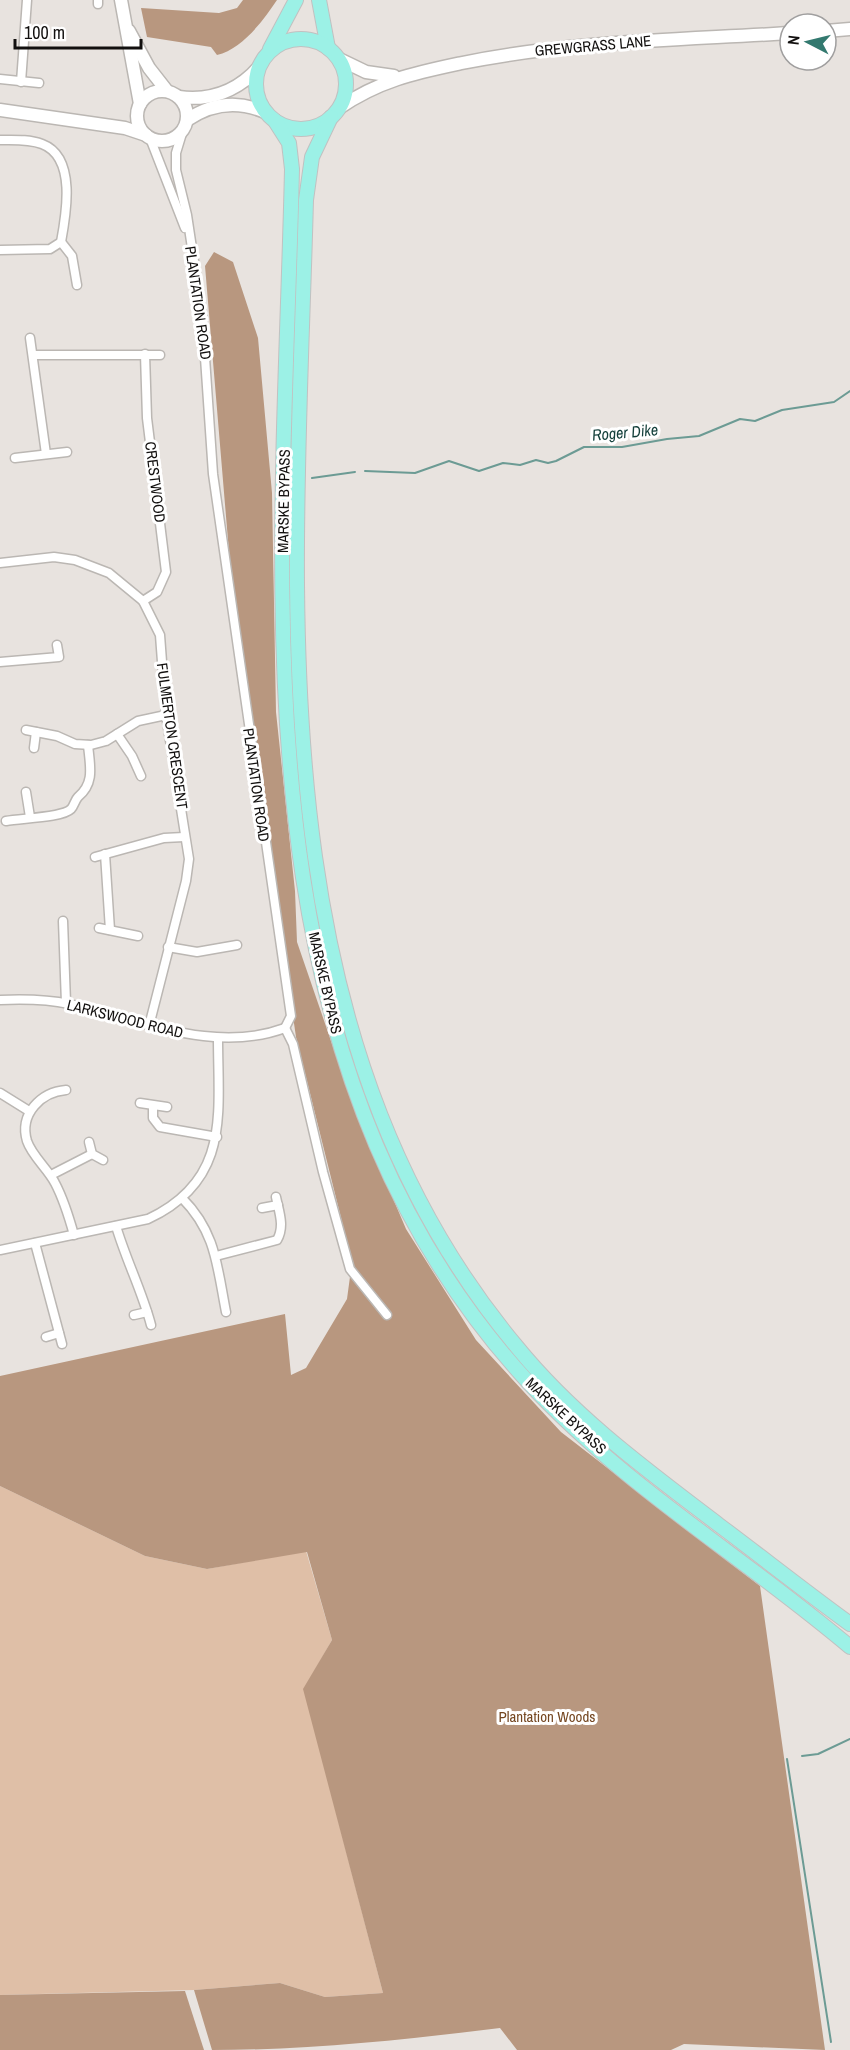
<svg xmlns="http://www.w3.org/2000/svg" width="850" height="2050" font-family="'Archivo Narrow',sans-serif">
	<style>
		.green { fill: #dfbfa7 }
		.forest { fill: #b8977f }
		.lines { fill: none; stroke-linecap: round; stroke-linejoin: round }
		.stream { stroke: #6c9b94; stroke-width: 2 }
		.street-casing { stroke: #bbb7b3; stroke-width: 11 }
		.secondary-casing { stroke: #bbb7b3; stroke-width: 15 }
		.primary-casing { stroke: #c1c1c1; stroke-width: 16 }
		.street { stroke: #fff; stroke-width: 8 }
		.secondary { stroke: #fff; stroke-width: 12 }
		.primary { stroke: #9cf1e6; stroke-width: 14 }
		.labels { text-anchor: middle; stroke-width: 6; stroke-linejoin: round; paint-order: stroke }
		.street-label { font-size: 15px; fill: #12100f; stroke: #fff }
		.park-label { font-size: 15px; fill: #744620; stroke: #fff }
		.water-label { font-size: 16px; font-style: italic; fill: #133f3a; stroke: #fff }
	</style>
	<rect width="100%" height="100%" fill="#e8e3df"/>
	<path class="green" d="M 0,1486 L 145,1556 L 207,1569 L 306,1551 L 332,1640 L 304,1689 L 383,1993 L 325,1997 L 280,1983 L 194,1990 L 0,1995 Z"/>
	<g class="forest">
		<path d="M 243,0 L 277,0 C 263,21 242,49 217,55 L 211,47 L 147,37 L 141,8 L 219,13 L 237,8 Z"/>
		<path d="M 214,252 L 233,262 L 258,338 L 272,493 L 276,712 L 295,891 L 297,942 L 352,1102 L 406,1229 L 476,1340 L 561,1432 L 760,1586 L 825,2050 L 684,2044 L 671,2050 L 517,2050 L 500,2028 C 404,2040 309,2050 212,2050 L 194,1990 L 280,1983 L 325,1997 L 383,1993 L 303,1689 L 332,1640 L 307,1552 L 207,1569 L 145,1556 L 0,1486 L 0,1376 L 285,1314 L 291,1375 L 306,1368 L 347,1299 L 352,1262 L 296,1037 L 264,817 L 229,552 L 205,266 Z"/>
		<path d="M 185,1991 L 204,2050 L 0,2050 L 0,1995 Z"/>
	</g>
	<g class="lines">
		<g class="stream">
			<path d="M 365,471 L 415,473 L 449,461 L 479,471 L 503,463 L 520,465 L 536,460 L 548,463 L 556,461 L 584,447 L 622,447 L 667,439 L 699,436 L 740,419 L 755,421 L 782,410 L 834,402 L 850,391"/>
			<path d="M 312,478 L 355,472"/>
			<path d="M 802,1756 L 818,1754 L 850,1739"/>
			<path d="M 787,1759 L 831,2042"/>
		</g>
		<g class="street-casing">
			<g id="street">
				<path d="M 98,0 L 98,4"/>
				<path d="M 0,79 L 39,83"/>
				<path d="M 21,82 L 27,0"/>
				<path d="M 183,130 L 176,153 L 176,170 L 187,215 L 202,314 L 213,474 L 291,1016 L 285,1028"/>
				<path d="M 150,138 L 185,228"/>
				<path d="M 0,140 C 14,140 29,139 42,144 C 77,157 66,215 61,242 L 50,249 L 0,250"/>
				<path d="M 61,242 L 72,256 L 77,285"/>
				<path d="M 30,338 L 46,454"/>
				<path d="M 33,355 L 160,355"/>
				<path d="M 15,458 L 67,452"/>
				<path d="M 0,563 L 54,557 L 75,560 L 109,573 L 143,601 L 160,635 L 166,715 L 189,859 L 186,881 L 149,1026"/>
				<path d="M 143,601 L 157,592 L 166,572 L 147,418 L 145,354"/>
				<path d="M 0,662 L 59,657 L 57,645"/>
				<path d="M 26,730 L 57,736 L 75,744 L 91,745 L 106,741 L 138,721 L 166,715"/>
				<path d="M 117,734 L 132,756 L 141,776"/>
				<path d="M 34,748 L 36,732"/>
				<path d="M 26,792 L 30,817"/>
				<path d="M 6,821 C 20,818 62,818 71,809 C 74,806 75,800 78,797 C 95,783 90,766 88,745"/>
				<path d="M 105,854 L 110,930"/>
				<path d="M 95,857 L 164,838 L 184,837"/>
				<path d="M 63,921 L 66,1003"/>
				<path d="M 99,928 L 138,936"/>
				<path d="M 168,947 L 197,952 L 237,945"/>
				<path d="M 0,1000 C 23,999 46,999 69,1004 C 139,1018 212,1055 285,1028"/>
				<path d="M 285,1028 L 293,1044 L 323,1172 L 350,1269 L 387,1315"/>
				<path d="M 66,1090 C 41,1092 19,1114 27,1141 C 32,1156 48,1169 55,1183 C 64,1200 69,1217 74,1235"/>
				<path d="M 0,1093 L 29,1111"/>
				<path d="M 140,1103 L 167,1107"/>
				<path d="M 153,1106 L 153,1118 L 160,1127 L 217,1137"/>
				<path d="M 89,1142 L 92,1154 L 103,1160"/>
				<path d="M 51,1175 L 92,1154"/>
				<path d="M 182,1198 C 216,1232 217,1266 226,1312"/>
				<path d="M 262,1208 L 278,1205"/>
				<path d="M 116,1226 C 126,1260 142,1291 151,1325"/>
				<path d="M 35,1243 L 62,1344"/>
				<path d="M 0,1250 L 148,1219 C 231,1180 218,1114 218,1038"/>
				<path d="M 216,1256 L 277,1240 C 285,1226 279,1212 276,1197"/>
				<path d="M 134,1315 L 147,1312"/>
				<path d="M 46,1337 L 59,1333"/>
			</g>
		</g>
		<g class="secondary-casing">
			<g id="secondary">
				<path d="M 121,0 L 140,104"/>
				<path d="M 129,31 L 149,68 L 167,91"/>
				<path d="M 826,31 L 850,29"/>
				<path d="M 339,59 L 366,72 L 394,76"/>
				<circle cx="162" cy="116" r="25"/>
				<path d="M 179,97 C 210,101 238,91 259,67"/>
				<path d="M 339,108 C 380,80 415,73 462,63 C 570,41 681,40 790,33"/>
				<path d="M 0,110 L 125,128 L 146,135"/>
				<path d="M 187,120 C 212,103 239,100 267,113"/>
			</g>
		</g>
		<g class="primary-casing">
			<g id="primary">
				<path d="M 319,0 L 328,48"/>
				<circle cx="301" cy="84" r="45"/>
				<path d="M 270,49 L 296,0"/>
				<path d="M 331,117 L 312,157 L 306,200 C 296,587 251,1029 517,1347 C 574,1417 648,1471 719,1525 C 763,1558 806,1592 850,1624"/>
				<path d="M 275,121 L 289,143 L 292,169 C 283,578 227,1056 529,1383 C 623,1485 745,1558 850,1647"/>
			</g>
		</g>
		<use href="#street" class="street"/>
		<use href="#secondary" class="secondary"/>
		<use href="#primary" class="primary"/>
	</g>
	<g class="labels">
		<g class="street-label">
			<text transform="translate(593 46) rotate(-5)" y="5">GREWGRASS LANE</text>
			<text transform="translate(198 303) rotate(82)" y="5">PLANTATION ROAD</text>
			<text transform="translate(155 482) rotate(83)" y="5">CRESTWOOD</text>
			<text transform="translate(284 501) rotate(-89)" y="5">MARSKE BYPASS</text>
			<text transform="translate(172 736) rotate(82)" y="5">FULMERTON CRESCENT</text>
			<text transform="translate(256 785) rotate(82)" y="5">PLANTATION ROAD</text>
			<text transform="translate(325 983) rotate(77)" y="5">MARSKE BYPASS</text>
			<text transform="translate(125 1019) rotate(14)" y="5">LARKSWOOD ROAD</text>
			<text transform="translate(566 1416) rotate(43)" y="5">MARSKE BYPASS</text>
		</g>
		<g class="park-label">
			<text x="547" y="1722">Plantation Woods</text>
		</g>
		<g class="water-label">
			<text transform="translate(625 432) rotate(-5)" y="6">Roger Dike</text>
		</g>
	</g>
	<g transform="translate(808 42) rotate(277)"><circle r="28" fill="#ffffff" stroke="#a09f9f" stroke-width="1.5"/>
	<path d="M0-4.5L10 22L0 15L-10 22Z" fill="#33796f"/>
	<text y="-9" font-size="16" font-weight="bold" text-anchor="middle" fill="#12100f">N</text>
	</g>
	<path d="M15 39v9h126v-9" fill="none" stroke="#12100f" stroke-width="3"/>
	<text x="24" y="39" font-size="18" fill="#12100f" stroke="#ffffff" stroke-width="4.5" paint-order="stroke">100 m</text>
</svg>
